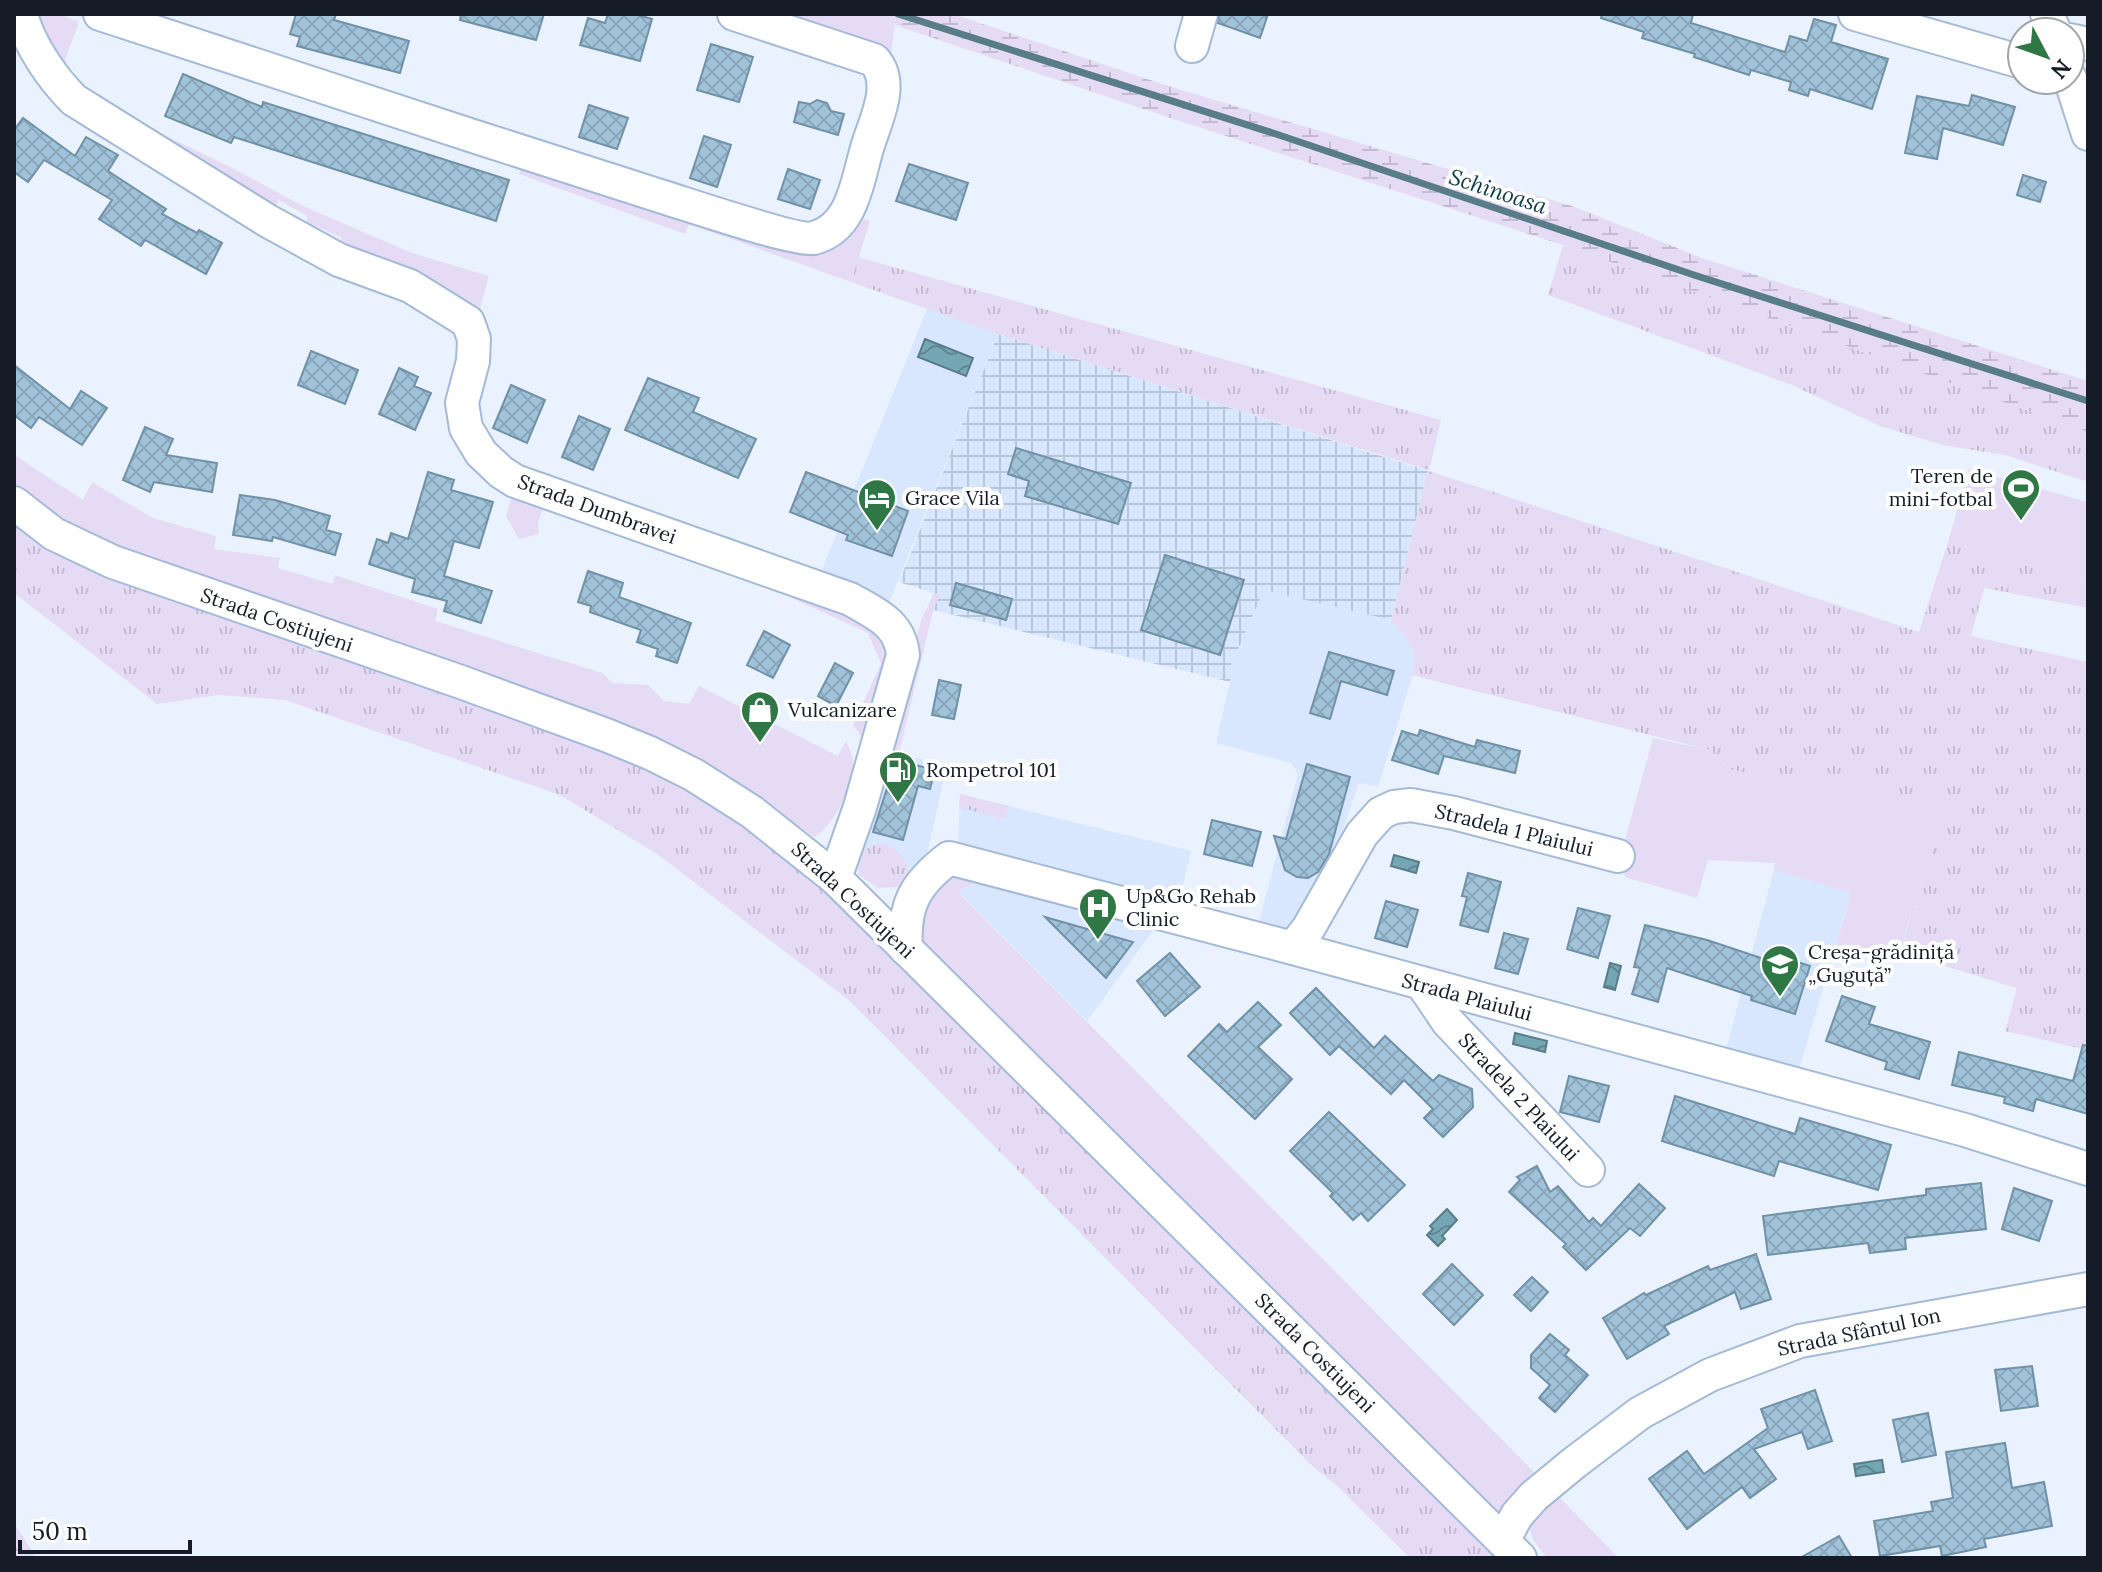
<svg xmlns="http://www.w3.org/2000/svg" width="2102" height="1572" font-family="Lora,serif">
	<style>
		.built { fill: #d8e7fe }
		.industrial { fill: url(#industrial-grid) }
		.grass { fill: url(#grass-tufts) }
		.wetland { fill: url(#wetland-marsh) }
		.garden { fill: #e5dbf5 }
		.water { fill: url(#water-waves); stroke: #587d89; stroke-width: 2 }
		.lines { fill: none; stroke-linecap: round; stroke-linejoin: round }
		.stream { stroke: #587d89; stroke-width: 7 }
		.building { fill: url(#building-cross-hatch); stroke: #7091a6; stroke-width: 2 }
		.minor-casing { stroke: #a5b9d8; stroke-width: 36 }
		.minor { stroke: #fff; stroke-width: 32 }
		.labels { text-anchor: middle; stroke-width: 8; stroke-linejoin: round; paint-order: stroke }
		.poi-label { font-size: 20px; fill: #151c27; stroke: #fff; text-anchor: start }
		.street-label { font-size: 20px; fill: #151c27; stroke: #fff }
		.water-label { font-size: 22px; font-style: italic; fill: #0a3943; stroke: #fff }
	</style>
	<defs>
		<pattern id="industrial-grid" width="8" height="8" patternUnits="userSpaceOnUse" patternTransform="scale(2)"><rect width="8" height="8" fill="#d8e7fe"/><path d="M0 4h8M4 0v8" fill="none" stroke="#b8c6da"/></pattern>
		<pattern id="grass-tufts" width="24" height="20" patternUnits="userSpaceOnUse" patternTransform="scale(2)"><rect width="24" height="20" fill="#e5dbf5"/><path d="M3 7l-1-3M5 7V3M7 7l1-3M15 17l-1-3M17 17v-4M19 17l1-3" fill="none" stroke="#c4bbd2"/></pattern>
		<pattern id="wetland-marsh" width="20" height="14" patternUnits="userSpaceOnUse" patternTransform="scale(2)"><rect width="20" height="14" fill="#e5dbf5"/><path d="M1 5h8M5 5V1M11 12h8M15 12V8" fill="none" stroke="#c4bbd2"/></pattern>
		<pattern id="water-waves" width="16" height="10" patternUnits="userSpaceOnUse" patternTransform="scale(2)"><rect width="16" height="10" fill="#75a6b3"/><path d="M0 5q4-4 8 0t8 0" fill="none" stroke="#5f8692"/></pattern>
		<pattern id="building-cross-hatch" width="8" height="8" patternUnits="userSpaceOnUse" patternTransform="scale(2)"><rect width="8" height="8" fill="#a1c3da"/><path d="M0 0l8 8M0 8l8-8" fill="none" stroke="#8aa7bb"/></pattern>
	</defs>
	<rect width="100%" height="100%" fill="#e9f2fe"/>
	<g class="built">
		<path d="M 927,309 L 998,334 L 888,605 L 819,577 Z"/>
		<path d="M 1263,589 L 1391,620 L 1415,648 L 1416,665 L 1378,787 L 1359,783 L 1324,886 L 1290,928 L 1259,922 L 1298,774 L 1291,763 L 1216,743 L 1230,682 L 1230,667 Z"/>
		<path d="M 884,751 L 947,765 L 924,868 L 910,878 L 860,850 Z"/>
		<path d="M 960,794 L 1191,851 L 1179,901 L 958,845 Z"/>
		<path d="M 1774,870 L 1851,893 L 1799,1070 L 1726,1050 Z"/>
		<path d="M 976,881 L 1156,927 L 1087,1021 L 958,891 Z"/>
	</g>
	<path class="industrial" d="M 998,334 L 1428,471 L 1391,620 L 1264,590 L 1230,667 L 1230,682 L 933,610 L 939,595 L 899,582 Z"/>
	<g class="grass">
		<path d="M 1563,245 L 2088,432 L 2088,482 L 2005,455 L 1942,445 L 1880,426 L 1794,386 L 1548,295 Z"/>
		<path d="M 858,257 L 1441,420 L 1429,471 L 1919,632 L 1948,542 L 2088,582 L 2088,608 L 1984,588 L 1971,636 L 2088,662 L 2088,1050 L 2005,1031 L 2017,988 L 1901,953 L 1914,902 L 1945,811 L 1802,765 L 1796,785 L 1729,769 L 1710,750 L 1411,675 C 1421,650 1406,638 1391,620 L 1428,470 L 998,334 L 851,282 Z"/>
		<path d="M 14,526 L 68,558 L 164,596 L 283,640 L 566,734 L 638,765 L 723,810 L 802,870 L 923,983 L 1498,1558 L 1410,1558 L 1334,1483 L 1312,1466 L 850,1001 L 657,854 L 560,795 L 285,700 L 218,695 L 157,704 L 14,593 Z"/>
		<path d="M 960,794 L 1008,806 L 1005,820 L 959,807 Z"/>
		<path d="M 879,843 C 897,848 908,857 910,878 L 900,887 L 878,888 L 859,875 L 855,854 Z"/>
	</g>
	<g class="wetland">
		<path d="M 883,14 L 953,14 L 1168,86 L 1572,206 L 1702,258 L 2088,381 L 2088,432 L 1563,245 L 1155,113 L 895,25 L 882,19 Z"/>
		<path d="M 14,1523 L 37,1558 L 14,1558 Z"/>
	</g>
	<g class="garden">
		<path d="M 31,14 L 59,14 L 79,22 L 65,60 L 70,72 L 93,94 L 148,127 L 234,169 L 303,206 L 412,253 L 489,276 L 477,319 L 341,253 L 341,237 L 306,222 L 307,216 L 279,200 L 271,215 L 82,96 Z"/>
		<path d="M 762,14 L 883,14 L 882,19 L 895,25 L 889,68 Z"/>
		<path d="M 523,160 L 772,235 L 858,217 L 870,221 L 851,282 L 689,224 L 685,234 L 519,174 Z"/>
		<path d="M 14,455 L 83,500 L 92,482 L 153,518 L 216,536 L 214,549 L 280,558 L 278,568 L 333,584 L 335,575 L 438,609 L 435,621 L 602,673 L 613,683 L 648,685 L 664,701 L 689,704 L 699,686 L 838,756 L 846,741 C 850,750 855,762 854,772 C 853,789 829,831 814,837 L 762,800 L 78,531 L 14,488 Z"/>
		<path d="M 1969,469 L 2088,502 L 2088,582 L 1948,542 Z"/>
		<path d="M 514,491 L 545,503 L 538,523 L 539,534 L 519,539 L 506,516 Z"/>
		<path d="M 755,581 L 853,606 L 892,645 L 868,747 L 853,725 L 881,664 L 868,633 Z"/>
		<path d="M 934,593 L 940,595 L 933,611 L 899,753 L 884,751 L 922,618 Z"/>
		<path d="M 1653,738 L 1710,750 L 1729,769 L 1796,784 L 1802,764 L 1945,811 L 1914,902 L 1897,964 L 1836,946 L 1851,893 L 1774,870 L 1775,863 L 1708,860 L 1697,898 L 1625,877 L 1623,847 Z"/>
		<path d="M 958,874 L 976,881 L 958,892 L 1539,1477 L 1499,1514 L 919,938 C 924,915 932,878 958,874 Z"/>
		<path d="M 1554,1492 L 1619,1558 L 1548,1558 C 1518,1527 1530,1518 1554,1492 Z"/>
	</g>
	<g class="water">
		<path d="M 925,339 L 973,358 L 966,376 L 918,357 Z"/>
		<path d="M 1394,855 L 1419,862 L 1416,873 L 1391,866 Z"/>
		<path d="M 1610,963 L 1621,966 L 1615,990 L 1604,987 Z"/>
		<path d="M 1515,1033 L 1547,1041 L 1545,1052 L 1513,1044 Z"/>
		<path d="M 1447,1209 L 1457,1220 L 1442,1236 L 1445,1239 L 1438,1246 L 1427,1235 L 1433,1229 L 1430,1226 Z"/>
		<path d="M 1882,1460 L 1884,1472 L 1856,1476 L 1854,1464 Z"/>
	</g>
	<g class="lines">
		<path class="stream" d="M 898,14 L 1276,134 L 1694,275 L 2088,401"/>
	</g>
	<g class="building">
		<path d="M 296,14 L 336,14 L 334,20 L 409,41 L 400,73 L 297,46 L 300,37 L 290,34 Z"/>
		<path d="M 461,14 L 544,14 L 536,40 L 460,20 Z"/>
		<path d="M 608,14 L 634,14 L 652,19 L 640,61 L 580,45 L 588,18 L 605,23 Z"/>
		<path d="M 1219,14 L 1268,14 L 1260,38 L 1218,23 Z"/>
		<path d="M 1602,14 L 1693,14 L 1691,23 L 1785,52 L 1790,36 L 1807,41 L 1814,19 L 1836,25 L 1831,42 L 1888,59 L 1872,109 L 1810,89 L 1808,96 L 1789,90 L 1791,82 L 1751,70 L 1749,75 L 1694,57 L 1695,54 L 1642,38 L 1644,32 L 1601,18 Z"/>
		<path d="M 711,44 L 753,57 L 739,102 L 697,90 Z"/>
		<path d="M 183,74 L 262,107 L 263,102 L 509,180 L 496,221 L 234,137 L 231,143 L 165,116 Z"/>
		<path d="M 1972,95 L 2015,107 L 2003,145 L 1943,128 L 1937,159 L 1905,153 L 1917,96 L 1969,106 Z"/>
		<path d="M 817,100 L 827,103 L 831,111 L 844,114 L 838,135 L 794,122 L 799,102 L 810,104 Z"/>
		<path d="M 589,105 L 628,118 L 617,149 L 579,137 Z"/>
		<path d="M 23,118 L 75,156 L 86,137 L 118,155 L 108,171 L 166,209 L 162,214 L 197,233 L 199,230 L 222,243 L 206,274 L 145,240 L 141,246 L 99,219 L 112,200 L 44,160 L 28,182 L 14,172 L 14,130 Z"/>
		<path d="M 704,136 L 731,145 L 717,187 L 690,178 Z"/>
		<path d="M 909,164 L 968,183 L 956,220 L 896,201 Z"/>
		<path d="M 788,169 L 820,180 L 810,209 L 778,199 Z"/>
		<path d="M 2023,175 L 2046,182 L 2040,202 L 2017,195 Z"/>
		<path d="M 311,351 L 358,370 L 345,404 L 298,385 Z"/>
		<path d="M 14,365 L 70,409 L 81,391 L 107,408 L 82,445 L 39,417 L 31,428 L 14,415 Z"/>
		<path d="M 399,368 L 418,377 L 414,386 L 431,393 L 415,430 L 379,414 Z"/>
		<path d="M 648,378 L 699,398 L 693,412 L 756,439 L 738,478 L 625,430 Z"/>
		<path d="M 511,385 L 545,400 L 527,443 L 493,428 Z"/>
		<path d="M 579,416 L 610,429 L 593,470 L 562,457 Z"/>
		<path d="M 145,427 L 173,439 L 166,455 L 217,463 L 212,492 L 154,482 L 150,492 L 123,480 Z"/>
		<path d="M 1016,448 L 1131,483 L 1118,524 L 1025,496 L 1029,481 L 1008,474 Z"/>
		<path d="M 428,472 L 454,480 L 451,490 L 493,502 L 479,548 L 454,541 L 444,576 L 492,591 L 481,623 L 444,611 L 447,601 L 412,592 L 415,579 L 369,564 L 377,539 L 388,543 L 391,533 L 408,539 Z"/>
		<path d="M 806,472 L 908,511 L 892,556 L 846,540 L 848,535 L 790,512 Z"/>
		<path d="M 240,495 L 275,500 L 330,516 L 326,530 L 341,534 L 335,555 L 273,537 L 272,541 L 233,535 Z"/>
		<path d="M 1165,555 L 1244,580 L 1220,655 L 1141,630 Z"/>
		<path d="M 588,571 L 623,583 L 619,597 L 691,623 L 677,663 L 656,656 L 658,649 L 637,642 L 641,630 L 590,612 L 591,606 L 578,602 Z"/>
		<path d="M 956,583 L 1012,599 L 1006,620 L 950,605 Z"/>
		<path d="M 764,631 L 790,645 L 773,678 L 747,665 Z"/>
		<path d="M 1329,652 L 1394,671 L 1387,695 L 1341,681 L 1330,719 L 1310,713 Z"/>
		<path d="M 835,663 L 853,673 L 836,706 L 818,696 Z"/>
		<path d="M 939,680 L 961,685 L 954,719 L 932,715 Z"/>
		<path d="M 1420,730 L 1475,747 L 1477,740 L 1520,751 L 1515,773 L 1444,756 L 1438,774 L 1392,760 L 1402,731 L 1418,736 Z"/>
		<path d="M 896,760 L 935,770 L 930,789 L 918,786 L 903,840 L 873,832 Z"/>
		<path d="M 1307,764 L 1350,777 L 1329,854 L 1318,872 L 1308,878 L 1297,877 L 1285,870 L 1274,836 L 1286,839 Z"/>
		<path d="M 1212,820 L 1261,832 L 1252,866 L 1204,854 Z"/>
		<path d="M 1468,873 L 1501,882 L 1488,932 L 1460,925 L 1467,897 L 1462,896 Z"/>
		<path d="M 1386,901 L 1418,910 L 1407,947 L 1375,938 Z"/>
		<path d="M 1578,908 L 1610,916 L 1598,958 L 1567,949 Z"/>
		<path d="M 1045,917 L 1133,942 L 1106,978 Z"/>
		<path d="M 1645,925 L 1707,940 L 1764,959 L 1766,952 L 1810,966 L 1795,1014 L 1751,1000 L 1752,996 L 1667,968 L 1658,1002 L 1632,994 L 1640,968 L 1634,967 Z"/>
		<path d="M 1504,933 L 1528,939 L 1518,974 L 1495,968 Z"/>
		<path d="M 1170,953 L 1200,987 L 1165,1016 L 1137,981 Z"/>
		<path d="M 1316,988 L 1374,1048 L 1385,1036 L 1433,1081 L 1439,1075 L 1472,1089 L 1473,1107 L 1443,1137 L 1424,1118 L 1433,1109 L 1404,1080 L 1391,1094 L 1339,1046 L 1330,1055 L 1290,1013 Z"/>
		<path d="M 1842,996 L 1875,1007 L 1869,1024 L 1930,1042 L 1919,1079 L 1885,1069 L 1887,1062 L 1826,1041 Z"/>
		<path d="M 1258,1002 L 1281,1025 L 1258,1047 L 1292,1079 L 1255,1119 L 1188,1056 L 1219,1024 L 1227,1032 Z"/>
		<path d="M 2083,1045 L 2088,1046 L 2088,1114 L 2036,1099 L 2033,1111 L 2004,1103 L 2005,1097 L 1952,1085 L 1959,1052 L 2073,1081 Z"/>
		<path d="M 1569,1076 L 1609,1086 L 1599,1122 L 1560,1112 Z"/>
		<path d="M 1675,1096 L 1795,1134 L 1800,1118 L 1891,1145 L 1878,1190 L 1779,1161 L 1774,1176 L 1662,1141 Z"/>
		<path d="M 1329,1112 L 1405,1185 L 1368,1221 L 1361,1213 L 1353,1220 L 1330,1196 L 1333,1193 L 1290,1151 Z"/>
		<path d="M 1537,1166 L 1550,1192 L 1558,1186 L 1589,1222 L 1593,1218 L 1601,1226 L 1639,1184 L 1665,1208 L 1640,1236 L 1630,1228 L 1586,1270 L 1563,1247 L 1566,1244 L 1509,1192 L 1520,1180 L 1517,1177 Z"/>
		<path d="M 1981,1183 L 1986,1229 L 1905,1238 L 1906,1249 L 1870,1253 L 1868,1243 L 1768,1255 L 1763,1216 L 1926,1195 L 1926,1189 Z"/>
		<path d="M 2014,1188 L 2052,1201 L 2039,1241 L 2002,1229 Z"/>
		<path d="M 1756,1254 L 1771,1299 L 1741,1309 L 1735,1292 L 1664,1326 L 1669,1334 L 1627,1359 L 1603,1318 L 1644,1293 L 1646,1295 L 1708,1266 L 1710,1270 Z"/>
		<path d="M 1452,1264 L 1483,1295 L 1454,1325 L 1423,1294 Z"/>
		<path d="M 1532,1277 L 1548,1292 L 1531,1311 L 1514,1295 Z"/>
		<path d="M 1550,1334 L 1569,1350 L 1565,1355 L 1588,1375 L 1555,1412 L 1539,1398 L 1550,1385 L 1531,1368 L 1531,1355 Z"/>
		<path d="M 2032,1366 L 2038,1406 L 2001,1411 L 1995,1370 Z"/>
		<path d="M 1815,1390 L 1832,1441 L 1808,1449 L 1802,1432 L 1754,1449 L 1776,1479 L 1750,1498 L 1742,1487 L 1687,1529 L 1649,1479 L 1687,1451 L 1704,1474 L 1768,1428 L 1761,1409 Z"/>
		<path d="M 1928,1413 L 1936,1455 L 1902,1462 L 1893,1420 Z"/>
		<path d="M 2005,1443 L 2012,1488 L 2044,1482 L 2052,1526 L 1984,1539 L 1986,1547 L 1942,1556 L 1940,1546 L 1880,1556 L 1874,1521 L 1933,1511 L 1931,1502 L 1953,1498 L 1946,1452 Z"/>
		<path d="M 1839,1536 L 1852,1558 L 1800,1558 Z"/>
	</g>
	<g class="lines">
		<g class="minor-casing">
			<g id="minor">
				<path d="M 21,14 C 29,45 52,78 74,100 L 268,221 L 339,260 L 410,286 L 468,322 L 474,339 L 473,361 L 462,403 L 466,428 L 481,453 L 501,472 L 515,481 L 850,599 C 876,614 900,623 903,655 L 860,807 L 835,878"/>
				<path d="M 100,14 C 287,76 475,137 663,197 C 686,204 798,242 814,238 C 854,227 857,180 868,145 C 876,119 895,83 874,60 L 734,14"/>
				<path d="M 1855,14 L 2022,62"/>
				<path d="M 2047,14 L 2055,32"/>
				<path d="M 2070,40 L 2088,44"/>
				<path d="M 1192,46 L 1201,14"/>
				<path d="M 2070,78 L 2088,134"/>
				<path d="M 14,503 L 54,534 L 113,562 L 461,682 L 606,735 L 650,753 L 694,775 L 752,812 L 835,878 L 1520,1558"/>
				<path d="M 1293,948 L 1308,929 L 1362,834 L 1381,813 L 1394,807 L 1411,805 L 1454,813 L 1618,856"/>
				<path d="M 906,949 C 903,905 915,884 949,858 L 1293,948 L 1965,1130 L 2088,1169"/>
				<path d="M 1423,985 L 1448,1022 L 1588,1170"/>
				<path d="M 1503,1541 L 1517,1515 L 1534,1496 L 1574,1463 L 1640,1413 L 1710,1375 L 1800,1341 L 2088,1289"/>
			</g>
		</g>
		<use href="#minor" class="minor"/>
	</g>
	<defs>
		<g id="stadium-pin" transform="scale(2)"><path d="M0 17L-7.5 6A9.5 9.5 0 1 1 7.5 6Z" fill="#2f7846" stroke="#fff"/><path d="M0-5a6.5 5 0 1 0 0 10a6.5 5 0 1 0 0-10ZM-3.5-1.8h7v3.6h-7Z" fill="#fff"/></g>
		<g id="hotel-pin" transform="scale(2)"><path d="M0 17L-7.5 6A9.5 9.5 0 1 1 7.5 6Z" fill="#2f7846" stroke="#fff"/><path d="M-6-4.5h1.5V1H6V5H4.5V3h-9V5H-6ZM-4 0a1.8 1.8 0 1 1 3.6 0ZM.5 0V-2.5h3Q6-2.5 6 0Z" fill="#fff"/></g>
		<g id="shop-pin" transform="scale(2)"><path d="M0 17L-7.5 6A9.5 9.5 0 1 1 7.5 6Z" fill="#2f7846" stroke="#fff"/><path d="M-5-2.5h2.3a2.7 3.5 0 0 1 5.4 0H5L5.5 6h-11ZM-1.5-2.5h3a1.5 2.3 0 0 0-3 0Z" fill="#fff"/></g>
		<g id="fuel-pin" transform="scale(2)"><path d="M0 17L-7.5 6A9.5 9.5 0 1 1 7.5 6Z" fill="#2f7846" stroke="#fff"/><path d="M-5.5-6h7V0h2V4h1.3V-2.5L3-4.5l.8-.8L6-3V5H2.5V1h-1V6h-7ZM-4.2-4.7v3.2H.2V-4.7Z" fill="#fff"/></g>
		<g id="hospital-pin" transform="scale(2)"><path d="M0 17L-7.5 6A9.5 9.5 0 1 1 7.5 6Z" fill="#2f7846" stroke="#fff"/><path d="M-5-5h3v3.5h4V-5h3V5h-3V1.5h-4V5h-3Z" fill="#fff"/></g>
		<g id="school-pin" transform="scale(2)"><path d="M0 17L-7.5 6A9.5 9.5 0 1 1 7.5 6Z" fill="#2f7846" stroke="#fff"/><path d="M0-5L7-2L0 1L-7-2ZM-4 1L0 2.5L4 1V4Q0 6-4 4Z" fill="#fff"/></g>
	</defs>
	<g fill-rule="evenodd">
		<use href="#stadium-pin" x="2021" y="488"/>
		<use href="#hotel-pin" x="877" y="498"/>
		<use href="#shop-pin" x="760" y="710"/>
		<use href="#fuel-pin" x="898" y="770"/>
		<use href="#hospital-pin" x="1098" y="907"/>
		<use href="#school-pin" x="1780" y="964"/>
	</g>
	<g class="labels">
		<g class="poi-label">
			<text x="1993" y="483" text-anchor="end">Teren de<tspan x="1993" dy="23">mini-fotbal</tspan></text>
			<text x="905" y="505">Grace Vila</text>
			<text x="788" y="717">Vulcanizare</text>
			<text x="926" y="777">Rompetrol 101</text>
			<text x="1126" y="903">Up&amp;Go Rehab<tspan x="1126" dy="23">Clinic</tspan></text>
			<text x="1808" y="959">Creșa-grădiniță<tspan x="1808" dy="23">„Guguță”</tspan></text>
		</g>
		<g class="street-label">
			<text transform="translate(597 509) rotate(20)" y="7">Strada Dumbravei</text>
			<text transform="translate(277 620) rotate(19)" y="7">Strada Costiujeni</text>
			<text transform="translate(1514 830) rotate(14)" y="7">Stradela 1 Plaiului</text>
			<text transform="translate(853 900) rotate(43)" y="7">Strada Costiujeni</text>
			<text transform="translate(1467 997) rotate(15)" y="7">Strada Plaiului</text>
			<text transform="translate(1519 1097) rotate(47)" y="7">Stradela 2 Plaiului</text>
			<text transform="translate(1859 1332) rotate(-12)" y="7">Strada Sfântul Ion</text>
			<text transform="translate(1315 1353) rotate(45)" y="7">Strada Costiujeni</text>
		</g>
		<g class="water-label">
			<text transform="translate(1498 191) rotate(18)" y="8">Schinoasa</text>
		</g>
	</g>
	<rect width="2102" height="1572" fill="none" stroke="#151c27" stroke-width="32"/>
	<g transform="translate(2046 56) rotate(131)"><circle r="38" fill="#ffffff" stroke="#a1a4a9" stroke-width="2"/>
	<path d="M0-6L14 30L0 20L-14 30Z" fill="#2f7846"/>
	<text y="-12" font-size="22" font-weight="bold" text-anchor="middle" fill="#151c27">N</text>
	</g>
	<path d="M20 1540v12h170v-12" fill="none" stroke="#151c27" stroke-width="4"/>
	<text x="32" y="1540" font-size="24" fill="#151c27" stroke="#ffffff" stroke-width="6" paint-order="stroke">50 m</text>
</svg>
